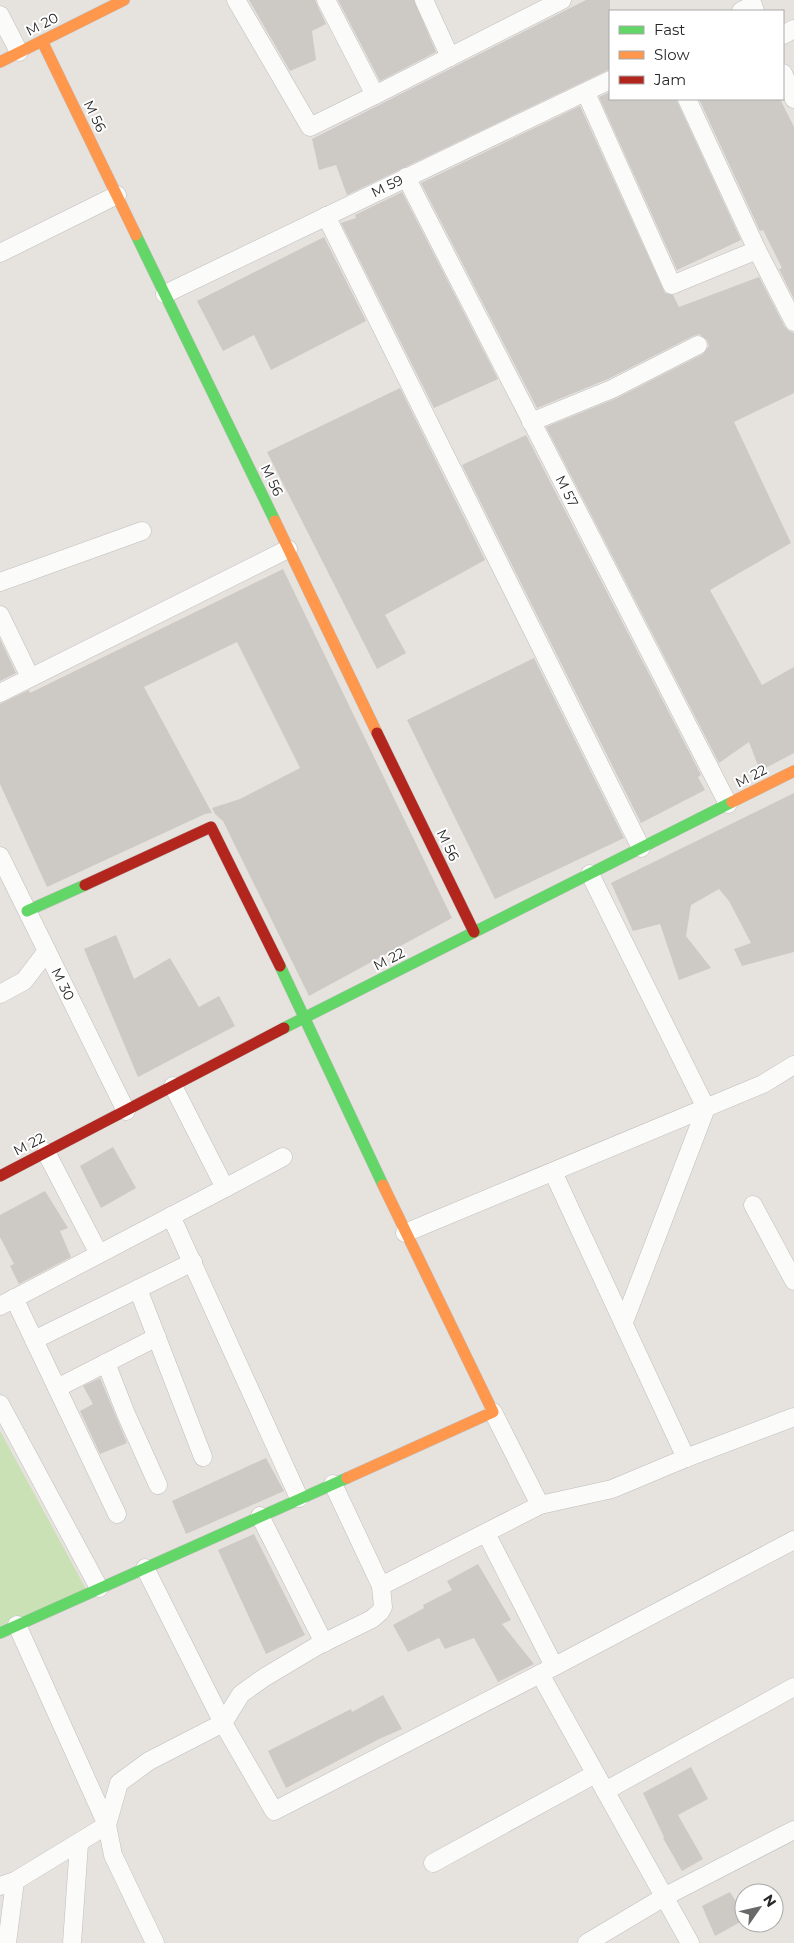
<svg xmlns="http://www.w3.org/2000/svg" width="794" height="1943" font-family="Montserrat,sans-serif">
	<style>
		.green { fill: #c9e1b5 }
		.building { fill: #cdcac6 }
		.lines { fill: none; stroke-linecap: round; stroke-linejoin: round }
		.street-casing { stroke: #c0bebf; stroke-width: 19 }
		.fast-casing { stroke: #c0bebf; stroke-width: 12 }
		.slow-casing { stroke: #c0bebf; stroke-width: 12 }
		.jam-casing { stroke: #c0bebf; stroke-width: 12 }
		.street { stroke: #fbfbfa; stroke-width: 18 }
		.fast { stroke: #63d668; stroke-width: 11 }
		.slow { stroke: #ff974d; stroke-width: 11 }
		.jam { stroke: #b3261e; stroke-width: 11 }
		.labels { text-anchor: middle; stroke-width: 4; stroke-linejoin: round; paint-order: stroke }
		.street-label { font-size: 14px; fill: #282828; stroke: #fff }
	</style>
	<rect width="100%" height="100%" fill="#e6e2dd"/>
	<path class="green" d="M 0,1431 L 86,1589 L 0,1626 Z"/>
	<g class="building">
		<path d="M 249,0 L 315,0 L 326,24 L 312,31 L 316,60 L 290,71 Z"/>
		<path d="M 338,0 L 414,0 L 436,52 L 380,81 Z"/>
		<path d="M 586,0 L 610,0 L 610,69 L 347,195 L 336,165 L 319,170 L 312,139 Z"/>
		<path d="M 610,92 L 610,99 L 676,99 L 741,240 L 677,270 L 599,97 Z"/>
		<path d="M 699,99 L 780,99 L 794,127 L 794,299 L 779,269 L 782,268 L 763,230 L 760,231 Z"/>
		<path d="M 580,106 L 665,293 L 673,295 L 679,307 L 759,277 L 785,327 L 789,331 L 794,333 L 794,393 L 734,422 L 791,543 L 710,590 L 762,685 L 794,667 L 794,753 L 760,771 L 749,742 L 719,763 L 546,427 L 617,398 L 703,354 L 709,346 L 707,340 L 699,334 L 693,336 L 608,379 L 537,408 L 421,183 Z"/>
		<path d="M 402,192 L 498,379 L 434,408 L 341,223 L 356,218 L 355,215 Z"/>
		<path d="M 324,237 L 366,321 L 271,370 L 254,335 L 223,351 L 197,301 Z"/>
		<path d="M 400,388 L 485,560 L 385,615 L 406,653 L 377,669 L 267,452 Z"/>
		<path d="M 526,435 L 701,775 L 698,777 L 705,790 L 641,823 L 462,465 Z"/>
		<path d="M 283,569 L 452,918 L 309,996 L 223,821 L 215,814 L 212,808 L 240,799 L 300,768 L 237,642 L 144,687 L 212,813 L 205,814 L 47,887 L 0,784 L 0,704 L 29,690 L 30,693 Z"/>
		<path d="M 0,639 L 16,673 L 0,681 Z"/>
		<path d="M 534,658 L 624,838 L 495,899 L 407,720 Z"/>
		<path d="M 794,793 L 794,952 L 742,966 L 734,949 L 751,943 L 729,901 L 719,889 L 691,905 L 686,936 L 711,968 L 679,980 L 660,924 L 633,931 L 611,883 Z"/>
		<path d="M 116,935 L 134,979 L 170,958 L 199,1007 L 219,996 L 235,1026 L 138,1077 L 84,949 Z"/>
		<path d="M 113,1147 L 136,1188 L 101,1208 L 80,1166 Z"/>
		<path d="M 45,1191 L 68,1228 L 60,1231 L 71,1257 L 19,1284 L 10,1266 L 14,1264 L 0,1237 L 0,1215 Z"/>
		<path d="M 100,1378 L 127,1443 L 100,1454 L 80,1411 L 93,1404 L 83,1386 Z"/>
		<path d="M 266,1458 L 284,1491 L 186,1534 L 172,1501 Z"/>
		<path d="M 254,1534 L 305,1635 L 266,1654 L 218,1550 Z"/>
		<path d="M 478,1564 L 511,1620 L 502,1624 L 534,1664 L 498,1682 L 474,1638 L 445,1649 L 439,1638 L 408,1652 L 393,1625 L 424,1608 L 423,1605 L 452,1590 L 447,1581 Z"/>
		<path d="M 383,1695 L 402,1729 L 379,1739 L 286,1788 L 268,1751 L 351,1709 L 352,1712 Z"/>
		<path d="M 691,1767 L 708,1799 L 678,1815 L 703,1859 L 682,1871 L 663,1838 L 664,1837 L 643,1793 Z"/>
		<path d="M 730,1892 L 744,1914 L 744,1920 L 715,1936 L 702,1906 Z"/>
	</g>
	<g class="lines">
		<g class="street-casing">
			<g id="street">
				<path d="M 236,0 L 310,127 L 375,95"/>
				<path d="M 326,0 L 375,95 L 562,0"/>
				<path d="M 424,0 L 450,57"/>
				<path d="M 741,11 L 753,5 L 755,11"/>
				<path d="M 0,15 L 19,52"/>
				<path d="M 783,35 L 794,29"/>
				<path d="M 783,73 L 794,99"/>
				<path d="M 586,93 L 672,285 L 757,250 L 794,322"/>
				<path d="M 687,99 L 757,250"/>
				<path d="M 406,177 L 728,804"/>
				<path d="M 326,216 L 641,848"/>
				<path d="M 0,253 L 117,195"/>
				<path d="M 165,294 L 610,80"/>
				<path d="M 531,422 L 612,389 L 698,345"/>
				<path d="M 0,582 L 142,531"/>
				<path d="M 0,615 L 30,677"/>
				<path d="M 0,693 L 288,549"/>
				<path d="M 0,856 L 126,1111"/>
				<path d="M 590,874 L 706,1108 L 624,1322"/>
				<path d="M 0,994 L 24,981 L 47,951"/>
				<path d="M 46,1152 L 99,1254"/>
				<path d="M 553,1172 L 686,1458"/>
				<path d="M 225,1188 L 283,1157"/>
				<path d="M 753,1205 L 794,1281"/>
				<path d="M 171,1216 L 299,1498"/>
				<path d="M 405,1233 L 763,1084 L 794,1065"/>
				<path d="M 138,1289 L 203,1457"/>
				<path d="M 14,1298 L 117,1514"/>
				<path d="M 0,1306 L 225,1188 L 173,1086"/>
				<path d="M 34,1340 L 193,1262"/>
				<path d="M 106,1363 L 126,1414 L 158,1485"/>
				<path d="M 57,1388 L 157,1337"/>
				<path d="M 0,1404 L 99,1588"/>
				<path d="M 493,1412 L 540,1505"/>
				<path d="M 260,1516 L 324,1643"/>
				<path d="M 486,1533 L 554,1666"/>
				<path d="M 145,1568 L 223,1723"/>
				<path d="M 381,1586 L 540,1505 L 612,1489 L 686,1458 L 794,1417"/>
				<path d="M 17,1625 L 107,1825"/>
				<path d="M 540,1674 L 794,1540"/>
				<path d="M 223,1723 L 241,1694 L 265,1677 L 317,1646 L 372,1619 L 380,1612 L 383,1607 L 381,1586 L 333,1484"/>
				<path d="M 605,1791 L 794,1687"/>
				<path d="M 107,1825 L 119,1783 L 149,1761 L 223,1723 L 274,1811 L 540,1674 L 690,1943"/>
				<path d="M 433,1863 L 595,1774"/>
				<path d="M 0,1886 L 15,1881 L 107,1825 L 113,1855 L 155,1943"/>
				<path d="M 7,1943 L 15,1881"/>
				<path d="M 72,1943 L 79,1844"/>
				<path d="M 587,1943 L 664,1897 L 794,1830"/>
			</g>
		</g>
		<g class="fast-casing">
			<g id="fast">
				<path d="M 136,235 L 275,521"/>
				<path d="M 27,911 L 85,885"/>
				<path d="M 280,966 L 383,1185"/>
				<path d="M 284,1028 L 732,802"/>
				<path d="M 0,1633 L 347,1478"/>
			</g>
		</g>
		<g class="slow-casing">
			<g id="slow">
				<path d="M 42,41 L 136,235"/>
				<path d="M 0,62 L 124,0"/>
				<path d="M 275,521 L 377,733"/>
				<path d="M 732,802 L 794,771"/>
				<path d="M 347,1478 L 493,1412 L 383,1185"/>
			</g>
		</g>
		<g class="jam-casing">
			<g id="jam">
				<path d="M 377,733 L 474,932"/>
				<path d="M 85,885 L 211,827 L 280,966"/>
				<path d="M 0,1176 L 284,1028"/>
			</g>
		</g>
		<use href="#street" class="street"/>
		<use href="#fast" class="fast"/>
		<use href="#slow" class="slow"/>
		<use href="#jam" class="jam"/>
	</g>
	<g class="labels">
		<g class="street-label">
			<text transform="translate(42 24) rotate(-27)" y="5">M 20</text>
			<text transform="translate(95 116) rotate(64)" y="5">M 56</text>
			<text transform="translate(387 186) rotate(-26)" y="5">M 59</text>
			<text transform="translate(272 480) rotate(64)" y="5">M 56</text>
			<text transform="translate(567 491) rotate(63)" y="5">M 57</text>
			<text transform="translate(751 776) rotate(-27)" y="5">M 22</text>
			<text transform="translate(448 845) rotate(64)" y="5">M 56</text>
			<text transform="translate(389 959) rotate(-27)" y="5">M 22</text>
			<text transform="translate(63 984) rotate(64)" y="5">M 30</text>
			<text transform="translate(29 1144) rotate(-27)" y="5">M 22</text>
		</g>
	</g>
	<rect x="609" y="10" width="175" height="90" fill="#ffffff" stroke="#a9a9a9"/>
	<rect x="619" y="26" width="25" height="8" fill="#63d668" stroke="#a9a9a9"/>
	<text x="654" y="35" font-size="15" fill="#282828">Fast</text>
	<rect x="619" y="51" width="25" height="8" fill="#ff974d" stroke="#a9a9a9"/>
	<text x="654" y="60" font-size="15" fill="#282828">Slow</text>
	<rect x="619" y="76" width="25" height="8" fill="#b3261e" stroke="#a9a9a9"/>
	<text x="654" y="85" font-size="15" fill="#282828">Jam</text>
	<g transform="translate(759 1908) rotate(56)"><circle r="24" fill="#ffffff" stroke="#a9a9a9"/>
	<path d="M0-4L9 19L0 12L-9 19Z" fill="#6a6967"/>
	<text y="-8" font-size="14" font-weight="bold" text-anchor="middle" fill="#282828">N</text>
	</g>
</svg>
